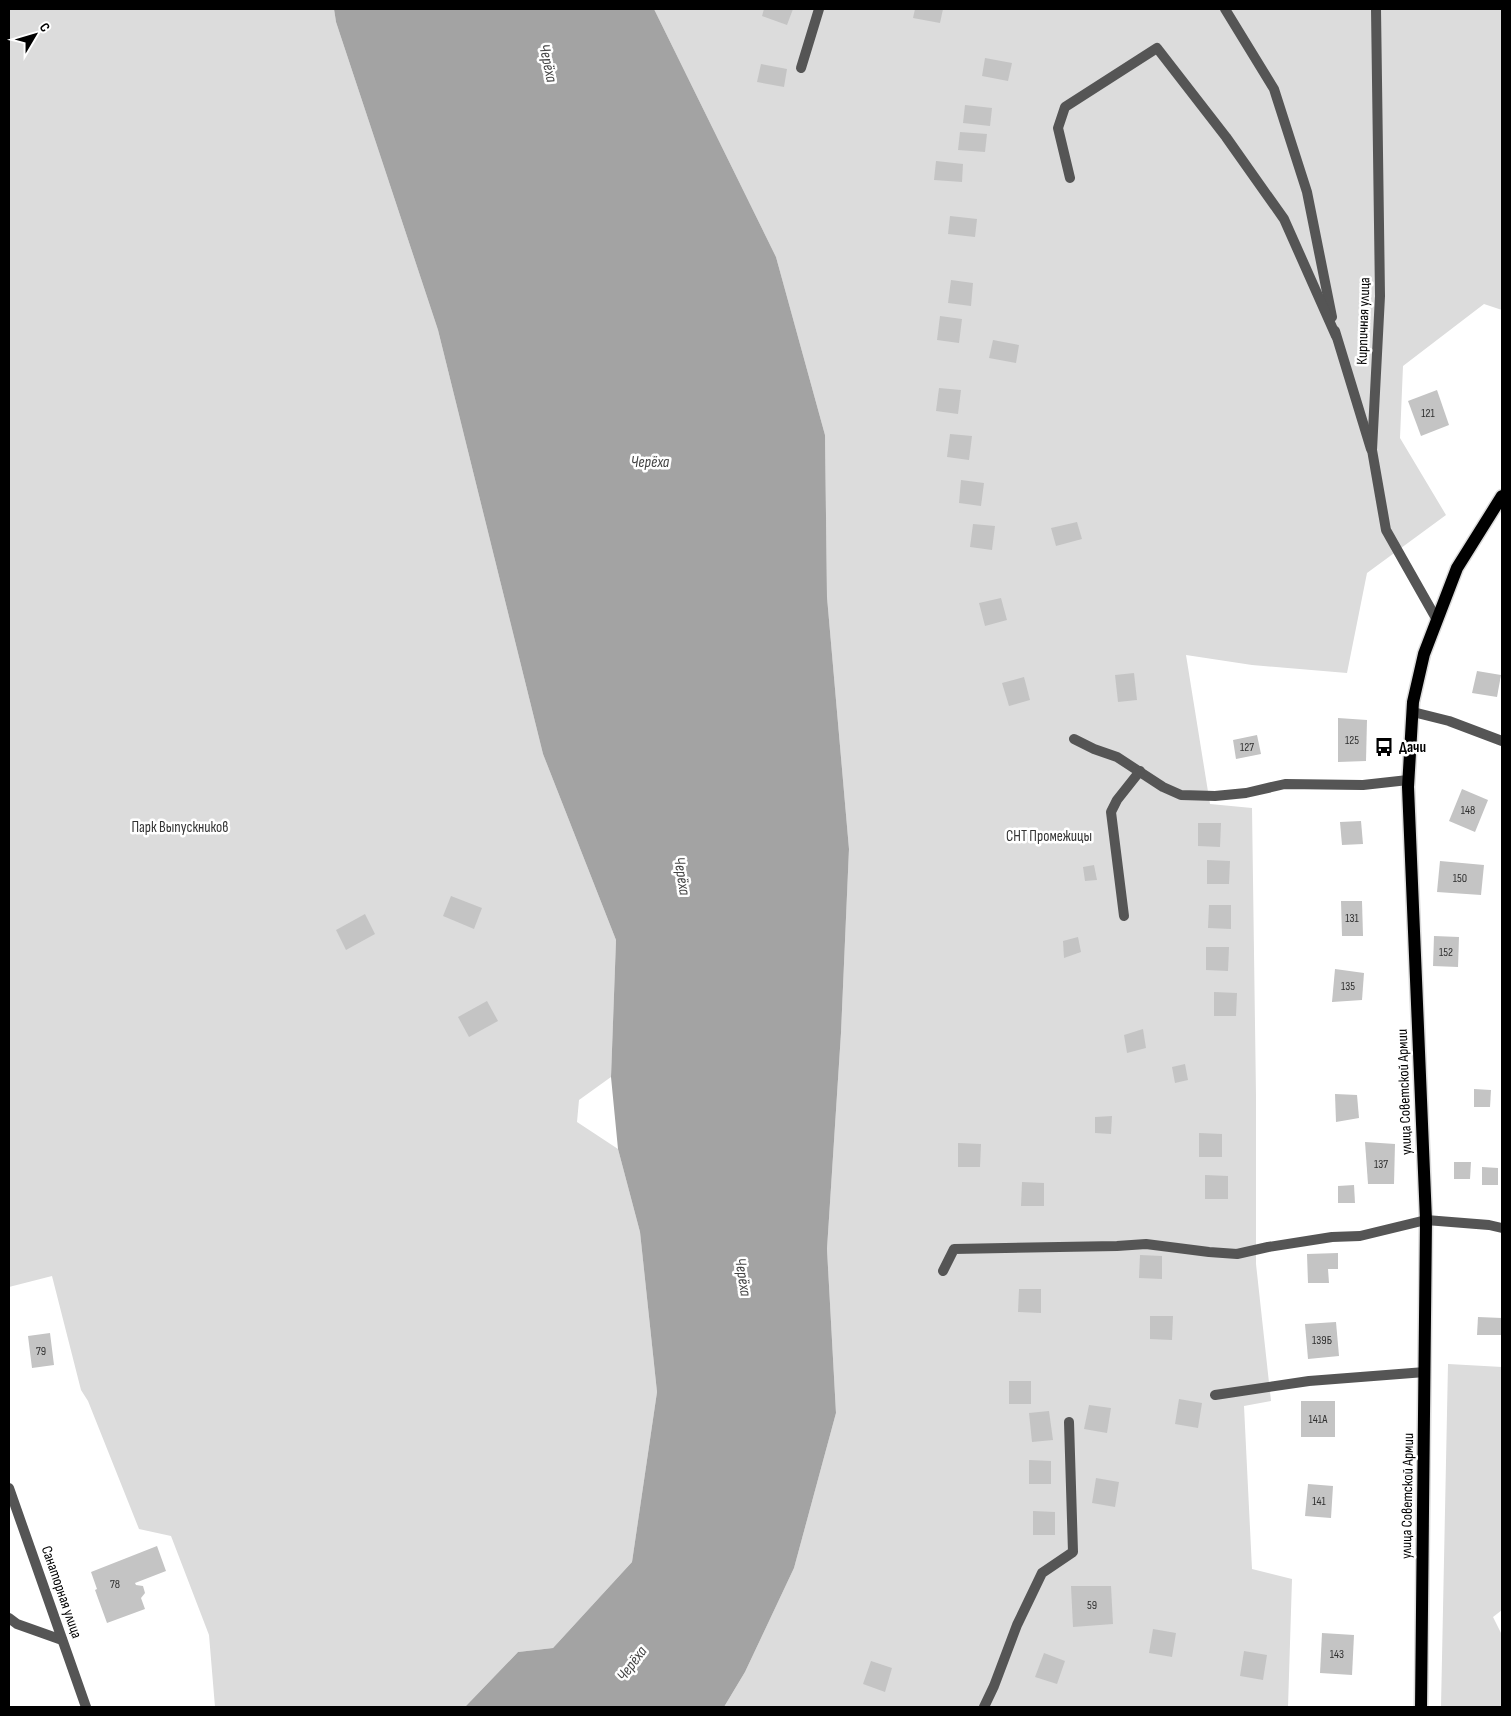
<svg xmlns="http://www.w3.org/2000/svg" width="1511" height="1716" font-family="'Sofia Sans Condensed',sans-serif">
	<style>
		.green { fill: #dcdcdc }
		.water { fill: #a3a3a3 }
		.building { fill: #c4c4c4 }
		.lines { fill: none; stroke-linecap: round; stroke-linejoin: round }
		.primary-casing { stroke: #dbdbdb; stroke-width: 15 }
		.lane { stroke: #555; stroke-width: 10 }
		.street { stroke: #555; stroke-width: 10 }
		.primary { stroke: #000; stroke-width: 12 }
		.labels { text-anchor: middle; stroke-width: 5; stroke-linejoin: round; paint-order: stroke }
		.number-label { font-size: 12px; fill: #313131 }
		.street-label { font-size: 15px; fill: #000; stroke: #fff }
		.poi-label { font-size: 15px; font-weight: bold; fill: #000; stroke: #fff; text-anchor: start }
		.park-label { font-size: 15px; fill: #333; stroke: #fff }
		.water-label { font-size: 16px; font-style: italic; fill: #444; stroke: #fff }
	</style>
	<rect width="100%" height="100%" fill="#fff"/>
	<g class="green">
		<path d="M 9,9 L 334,9 L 336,22 L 438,330 L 543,754 L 616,940 L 611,1077 L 579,1100 L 577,1122 L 618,1149 L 640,1232 L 657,1392 L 632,1562 L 553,1648 L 518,1652 L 465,1707 L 215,1707 L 209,1635 L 171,1536 L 139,1529 L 88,1401 L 81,1390 L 52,1276 L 9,1287 Z"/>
		<path d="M 654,9 L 1502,9 L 1502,310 L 1484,304 L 1403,366 L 1400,438 L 1446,515 L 1367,573 L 1347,673 L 1252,665 L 1186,655 L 1210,804 L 1252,808 L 1256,1096 L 1256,1264 L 1271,1401 L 1244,1406 L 1252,1569 L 1292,1579 L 1288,1707 L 724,1707 L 745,1672 L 794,1568 L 836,1413 L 827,1249 L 841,1033 L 849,849 L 827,597 L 825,435 L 776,257 Z"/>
		<path d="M 1448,1364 L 1502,1367 L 1502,1610 L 1493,1617 L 1502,1635 L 1502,1707 L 1441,1707 Z"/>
	</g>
	<path class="water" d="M 334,9 L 654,9 L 776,257 L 825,435 L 827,597 L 849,849 L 841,1033 L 827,1249 L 836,1413 L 794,1568 L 745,1672 L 724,1707 L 465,1707 L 518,1652 L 553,1648 L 632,1562 L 657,1392 L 640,1232 L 618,1149 L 611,1077 L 616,940 L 543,754 L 438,330 L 336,22 Z"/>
	<g class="building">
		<path d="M 764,9 L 793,9 L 787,25 L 762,16 Z"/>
		<path d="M 915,9 L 943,9 L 940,23 L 913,18 Z"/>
		<path d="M 985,58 L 1012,63 L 1008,81 L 982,76 Z"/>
		<path d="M 761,64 L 787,69 L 784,87 L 757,82 Z"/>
		<path d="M 965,105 L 992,108 L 990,126 L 963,123 Z"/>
		<path d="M 960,132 L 987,134 L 985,152 L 958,150 Z"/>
		<path d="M 936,161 L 963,164 L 962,182 L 934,180 Z"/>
		<path d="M 950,216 L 977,219 L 975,237 L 948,234 Z"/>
		<path d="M 951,280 L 973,283 L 971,306 L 948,303 Z"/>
		<path d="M 940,316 L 962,319 L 959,343 L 937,340 Z"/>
		<path d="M 993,340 L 1019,345 L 1016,363 L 989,358 Z"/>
		<path d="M 939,388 L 961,390 L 958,414 L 936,411 Z"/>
		<path d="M 1437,390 L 1449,425 L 1421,436 L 1408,401 Z"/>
		<path d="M 950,434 L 972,436 L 969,460 L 947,457 Z"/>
		<path d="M 961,480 L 984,483 L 981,506 L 959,503 Z"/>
		<path d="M 1077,522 L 1082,539 L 1056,546 L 1051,528 Z"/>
		<path d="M 973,524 L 995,526 L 992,550 L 970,547 Z"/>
		<path d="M 1001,598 L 1007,620 L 985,626 L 979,603 Z"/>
		<path d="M 1477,671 L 1501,675 L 1497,697 L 1472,693 Z"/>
		<path d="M 1134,673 L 1137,700 L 1118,702 L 1115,675 Z"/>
		<path d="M 1024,677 L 1030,700 L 1009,706 L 1002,683 Z"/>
		<path d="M 1338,718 L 1367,720 L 1366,761 L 1338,762 Z"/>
		<path d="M 1257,735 L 1261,754 L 1236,759 L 1233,740 Z"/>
		<path d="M 1462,789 L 1488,800 L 1475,832 L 1449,821 Z"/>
		<path d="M 1361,821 L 1363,844 L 1342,845 L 1340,822 Z"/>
		<path d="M 1198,823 L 1221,823 L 1220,847 L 1198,846 Z"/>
		<path d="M 1207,860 L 1230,861 L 1229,884 L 1207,884 Z"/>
		<path d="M 1440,861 L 1484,865 L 1481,895 L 1437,892 Z"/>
		<path d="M 1094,865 L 1097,880 L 1085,881 L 1083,867 Z"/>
		<path d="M 451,896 L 482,908 L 474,929 L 443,916 Z"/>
		<path d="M 1341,901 L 1362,901 L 1363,936 L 1342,936 Z"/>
		<path d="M 1209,905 L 1231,905 L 1231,929 L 1208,928 Z"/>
		<path d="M 365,914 L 375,934 L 346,950 L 336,930 Z"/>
		<path d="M 1434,936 L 1459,937 L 1458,967 L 1433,966 Z"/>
		<path d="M 1078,937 L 1081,952 L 1064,958 L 1063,941 Z"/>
		<path d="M 1206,947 L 1229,947 L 1228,971 L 1206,970 Z"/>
		<path d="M 1335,969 L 1364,973 L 1362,1000 L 1332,1002 Z"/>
		<path d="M 1214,992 L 1237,993 L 1236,1016 L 1214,1016 Z"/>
		<path d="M 487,1001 L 498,1021 L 469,1037 L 458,1017 Z"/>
		<path d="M 1143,1029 L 1146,1048 L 1127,1053 L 1124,1035 Z"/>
		<path d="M 1185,1064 L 1188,1080 L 1175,1083 L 1172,1067 Z"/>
		<path d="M 1474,1089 L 1491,1090 L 1490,1107 L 1474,1107 Z"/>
		<path d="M 1335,1094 L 1357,1095 L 1359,1118 L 1336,1122 Z"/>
		<path d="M 1112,1116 L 1111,1134 L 1095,1133 L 1095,1117 Z"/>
		<path d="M 1199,1133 L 1222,1134 L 1222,1157 L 1199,1157 Z"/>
		<path d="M 1365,1142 L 1395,1144 L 1394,1184 L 1368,1184 Z"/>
		<path d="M 958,1143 L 981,1144 L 980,1167 L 958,1167 Z"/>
		<path d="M 1454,1162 L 1471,1162 L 1470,1179 L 1454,1179 Z"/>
		<path d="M 1482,1167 L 1498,1168 L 1498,1185 L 1482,1185 Z"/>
		<path d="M 1205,1175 L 1228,1176 L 1228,1199 L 1205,1199 Z"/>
		<path d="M 1022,1182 L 1044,1183 L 1044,1206 L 1021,1206 Z"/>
		<path d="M 1354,1185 L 1355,1203 L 1338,1203 L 1338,1186 Z"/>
		<path d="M 1338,1253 L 1338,1269 L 1328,1269 L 1329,1283 L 1308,1283 L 1307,1254 Z"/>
		<path d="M 1140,1255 L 1162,1256 L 1162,1279 L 1139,1278 Z"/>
		<path d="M 1019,1289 L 1041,1289 L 1041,1313 L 1018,1312 Z"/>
		<path d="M 1150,1316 L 1173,1316 L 1172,1340 L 1150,1339 Z"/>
		<path d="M 1478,1317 L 1502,1318 L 1502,1335 L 1477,1335 Z"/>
		<path d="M 1336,1322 L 1339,1356 L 1308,1359 L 1305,1324 Z"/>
		<path d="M 50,1333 L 54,1365 L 32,1368 L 28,1336 Z"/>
		<rect x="1009" y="1381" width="22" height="23"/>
		<path d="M 1179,1399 L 1202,1403 L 1198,1428 L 1175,1424 Z"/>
		<rect x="1301" y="1401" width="34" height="36"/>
		<path d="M 1089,1405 L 1111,1408 L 1107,1433 L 1084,1429 Z"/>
		<path d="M 1049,1411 L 1053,1440 L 1032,1442 L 1029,1413 Z"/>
		<path d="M 1029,1460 L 1051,1461 L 1051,1484 L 1029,1484 Z"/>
		<path d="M 1096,1478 L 1119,1482 L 1115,1507 L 1092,1503 Z"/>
		<path d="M 1308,1484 L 1333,1486 L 1331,1518 L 1305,1516 Z"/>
		<path d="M 1033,1511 L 1055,1512 L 1055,1535 L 1033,1535 Z"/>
		<path d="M 157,1546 L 166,1571 L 135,1583 L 136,1585 L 143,1586 L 145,1593 L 141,1598 L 145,1609 L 107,1623 L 95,1590 L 97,1589 L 91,1572 Z"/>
		<path d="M 1071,1586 L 1111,1586 L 1113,1624 L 1073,1627 Z"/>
		<path d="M 1153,1629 L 1176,1633 L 1172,1657 L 1149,1653 Z"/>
		<path d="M 1322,1633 L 1354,1635 L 1352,1675 L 1320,1673 Z"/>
		<path d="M 1244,1651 L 1267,1655 L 1263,1680 L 1240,1676 Z"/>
		<path d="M 1044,1653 L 1065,1661 L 1057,1684 L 1035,1677 Z"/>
		<path d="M 871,1661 L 892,1668 L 885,1692 L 863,1684 Z"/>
	</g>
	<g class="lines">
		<g class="primary-casing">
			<path id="primary" d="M 1421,1707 L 1426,1220 L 1408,787 L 1413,702 L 1424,654 L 1457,568 L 1502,496"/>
		</g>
		<g class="lane">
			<path d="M 1225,9 L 1274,89 L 1307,192 L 1332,317"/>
			<path d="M 801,68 L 819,9"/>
			<path d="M 1070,178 L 1058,128 L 1065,107 L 1157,48 L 1226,137 L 1284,219 L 1336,336"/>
			<path d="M 1335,331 L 1371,449"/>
			<path d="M 1074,739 L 1094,749 L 1117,757 L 1163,787 L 1181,795 L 1215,796 L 1246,793 L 1285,784 L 1363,785 L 1408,780"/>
			<path d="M 1124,916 L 1111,812 L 1117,800 L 1140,771"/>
			<path d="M 943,1271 L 954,1249 L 1117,1246 L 1146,1244 L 1209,1252 L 1237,1254 L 1268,1247 L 1332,1237 L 1360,1236 L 1426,1220"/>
			<path d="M 1215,1395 L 1309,1381 L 1425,1372"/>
			<path d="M 9,1618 L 17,1624 L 62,1640"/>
			<path d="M 984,1707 L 994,1686 L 1017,1625 L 1042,1573 L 1073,1552 L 1069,1422"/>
		</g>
		<g class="street">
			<path d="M 1376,9 L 1380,296 L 1372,450 L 1386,530 L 1437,620"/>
			<path d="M 1413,712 L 1449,721 L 1502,741"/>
			<path d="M 1426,1220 L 1489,1225 L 1502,1228"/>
			<path d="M 9,1488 L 86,1707"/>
		</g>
		<use href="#primary" class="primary"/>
	</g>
	<defs>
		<g id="bus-bare" transform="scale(1.5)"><path d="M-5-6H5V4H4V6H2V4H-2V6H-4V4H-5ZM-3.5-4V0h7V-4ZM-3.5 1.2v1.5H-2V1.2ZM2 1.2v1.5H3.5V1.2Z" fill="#000" stroke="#fff" stroke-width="2.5" paint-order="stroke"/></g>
	</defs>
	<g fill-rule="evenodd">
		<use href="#bus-bare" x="1384" y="747"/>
	</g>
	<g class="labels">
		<g class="number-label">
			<text x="1428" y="417">121</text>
			<text x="1352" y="744">125</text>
			<text x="1247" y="751">127</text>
			<text x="1468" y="814">148</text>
			<text x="1460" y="882">150</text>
			<text x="1352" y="922">131</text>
			<text x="1446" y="956">152</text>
			<text x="1348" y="990">135</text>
			<text x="1381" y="1168">137</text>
			<text x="1322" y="1344">139Б</text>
			<text x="41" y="1355">79</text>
			<text x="1318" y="1423">141А</text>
			<text x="1319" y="1505">141</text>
			<text x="115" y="1588">78</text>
			<text x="1092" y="1609">59</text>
			<text x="1337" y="1658">143</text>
		</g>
		<g class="street-label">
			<text transform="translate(1363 321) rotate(-88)" y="5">Кирпичная улица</text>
			<text transform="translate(1404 1092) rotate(-92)" y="5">улица Советской Армии</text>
			<text transform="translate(1407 1496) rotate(-89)" y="5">улица Советской Армии</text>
			<text transform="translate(62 1592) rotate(71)" y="5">Санаторная улица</text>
		</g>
		<g class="poi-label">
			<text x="1399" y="752">Дачи</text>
		</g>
		<g class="park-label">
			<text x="180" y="832">Парк Выпускников</text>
			<text x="1049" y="841">СНТ Промежицы</text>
		</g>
		<g class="water-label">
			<text transform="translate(549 63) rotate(78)" y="6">Черёха</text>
			<text x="650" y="467">Черёха</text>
			<text transform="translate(683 876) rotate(81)" y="6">Черёха</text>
			<text transform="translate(744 1277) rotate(81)" y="6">Черёха</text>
			<text transform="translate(631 1663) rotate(-53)" y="6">Черёха</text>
		</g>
	</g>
	<rect width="1511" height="1716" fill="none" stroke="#000000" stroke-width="20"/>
	<g transform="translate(35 35) rotate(52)" stroke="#ffffff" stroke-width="4" paint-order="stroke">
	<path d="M0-4L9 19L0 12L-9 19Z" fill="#000000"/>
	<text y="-8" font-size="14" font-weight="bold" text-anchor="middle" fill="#000000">С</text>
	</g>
</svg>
